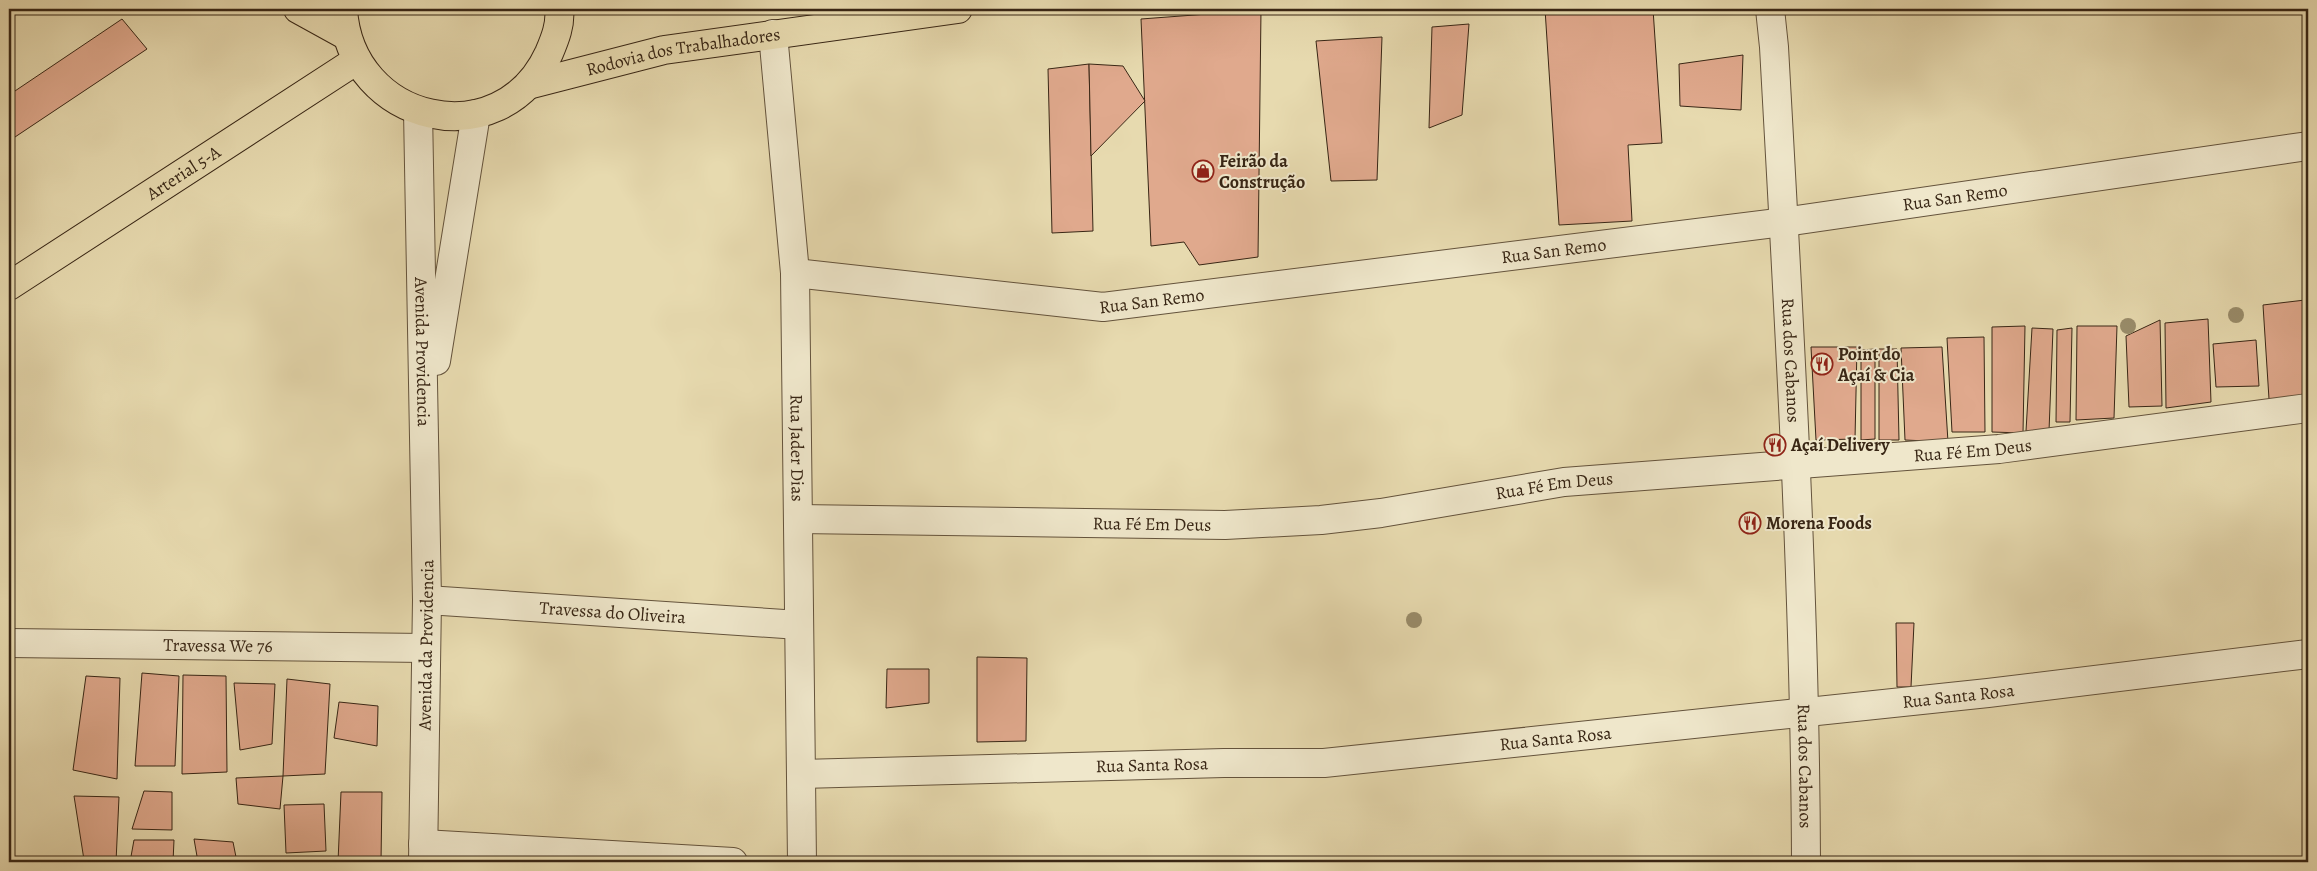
<svg xmlns="http://www.w3.org/2000/svg" width="2317" height="871" font-family="Alegreya,serif">
	<style>
		.building { fill: #e0a98d; stroke: #382615 }
		.lines { fill: none; stroke-linecap: round; stroke-linejoin: round }
		.minor-casing { stroke: #64533c; stroke-width: 30 }
		.major-casing { stroke: #382615; stroke-width: 30 }
		.minor { stroke: #efe7cb; stroke-width: 28 }
		.major { stroke: #e7daaf; stroke-width: 28 }
		.tree { fill: #998c6a }
		.labels { text-anchor: middle; stroke-width: 4; stroke-linejoin: round; paint-order: stroke }
		.street-label { font-size: 18px; fill: #382615; stroke: #efe7cb }
		.poi-label { font-size: 18px; font-weight: bold; fill: #382615; stroke: #efe7cb; text-anchor: start }
	</style>
	<rect width="100%" height="100%" fill="#e7daaf"/>
	<filter id="stains"><feTurbulence type="fractalNoise" baseFrequency=".004" numOctaves="4"/><feColorMatrix values="0 0 0 0 .2 0 0 0 0 .09 0 0 0 0 .02 0 0 0 .5 -.17"/></filter>
	<radialGradient id="worn" r=".72"><stop offset=".6" stop-color="#630" stop-opacity="0"/><stop offset="1" stop-color="#630" stop-opacity=".3"/></radialGradient>
	<g class="building">
		<path d="M 1545,9 L 1653,9 L 1662,143 L 1628,145 L 1632,221 L 1559,225 Z"/>
		<path d="M 2303,9 L 2308,9 L 2308,61 Z"/>
		<path d="M 1261,10 L 1258,257 L 1199,265 L 1184,242 L 1151,246 L 1141,19 Z"/>
		<path d="M 122,19 L 147,49 L 9,141 L 9,95 Z"/>
		<path d="M 1469,24 L 1462,115 L 1429,128 L 1432,27 Z"/>
		<path d="M 1382,37 L 1377,180 L 1331,181 L 1316,41 Z"/>
		<path d="M 1743,55 L 1741,110 L 1680,106 L 1679,64 Z"/>
		<path d="M 1089,64 L 1093,231 L 1052,233 L 1048,69 Z"/>
		<path d="M 1089,64 L 1123,66 L 1145,101 L 1091,156 Z"/>
		<path d="M 2305,300 L 2308,345 L 2308,397 L 2269,399 L 2263,305 Z"/>
		<path d="M 2208,319 L 2211,402 L 2166,408 L 2165,323 Z"/>
		<path d="M 2160,320 L 2162,406 L 2129,407 L 2126,336 Z"/>
		<path d="M 2025,326 L 2023,433 L 1992,432 L 1992,327 Z"/>
		<path d="M 2077,326 L 2117,326 L 2114,418 L 2076,420 Z"/>
		<path d="M 2032,328 L 2053,329 L 2049,431 L 2026,431 Z"/>
		<path d="M 2072,328 L 2070,422 L 2056,422 L 2057,330 Z"/>
		<path d="M 1984,337 L 1985,432 L 1952,432 L 1947,338 Z"/>
		<path d="M 2256,340 L 2259,386 L 2216,387 L 2213,344 Z"/>
		<path d="M 1811,347 L 1857,347 L 1855,439 L 1816,440 Z"/>
		<path d="M 1942,347 L 1948,442 L 1905,440 L 1901,348 Z"/>
		<path d="M 1875,349 L 1875,439 L 1861,440 L 1861,350 Z"/>
		<path d="M 1879,349 L 1897,349 L 1899,440 L 1879,440 Z"/>
		<path d="M 1896,623 L 1914,623 L 1911,687 L 1897,687 Z"/>
		<path d="M 977,657 L 1027,658 L 1026,741 L 977,742 Z"/>
		<path d="M 887,669 L 929,669 L 929,703 L 886,708 Z"/>
		<path d="M 142,673 L 179,676 L 175,766 L 135,766 Z"/>
		<path d="M 183,675 L 226,676 L 227,772 L 182,774 Z"/>
		<path d="M 86,676 L 120,678 L 117,779 L 73,770 Z"/>
		<path d="M 287,679 L 330,684 L 325,774 L 283,776 Z"/>
		<path d="M 234,683 L 275,684 L 272,744 L 240,750 Z"/>
		<path d="M 339,702 L 378,706 L 377,746 L 334,738 Z"/>
		<path d="M 283,776 L 280,809 L 238,804 L 236,778 Z"/>
		<path d="M 144,791 L 172,792 L 172,830 L 132,829 Z"/>
		<path d="M 341,792 L 382,792 L 381,862 L 338,862 Z"/>
		<path d="M 74,796 L 119,797 L 116,862 L 84,860 Z"/>
		<path d="M 324,804 L 326,851 L 286,853 L 284,805 Z"/>
		<path d="M 194,839 L 233,842 L 237,862 L 198,862 Z"/>
		<path d="M 134,840 L 174,840 L 173,862 L 130,862 Z"/>
	</g>
	<g class="lines">
		<g class="minor-casing">
			<g id="minor">
				<path id="s1" d="M 1770,9 L 1774,47 C 1789,318 1805,590 1806,862"/>
				<path id="s2" d="M 773,34 L 795,273 L 802,862"/>
				<path id="s3" d="M 418,111 L 427,600 L 423,862"/>
				<path id="s4" d="M 795,273 L 1103,307 L 1784,222 L 2308,146"/>
				<path d="M 436,361 L 476,114"/>
				<path id="s5" d="M 798,519 L 1225,525 L 1321,520 L 1381,513 L 1564,482 L 1999,449 L 2308,408"/>
				<path id="s6" d="M 427,600 L 799,625"/>
				<path id="s7" d="M 9,643 L 426,648"/>
				<path id="s8" d="M 801,774 L 1224,763 L 1324,763 L 1988,693 L 2308,654"/>
				<path d="M 423,844 L 733,862"/>
			</g>
		</g>
		<g class="major-casing">
			<g id="major">
				<path d="M 298,9 L 347,36"/>
				<path d="M 343,9 C 350,124 501,158 549,53 C 555,39 561,24 559,9"/>
				<path id="s9" d="M 528,85 L 664,50 L 958,9"/>
				<path id="s10" d="M 9,286 L 357,60"/>
			</g>
		</g>
		<use href="#minor" class="minor"/>
		<use href="#major" class="major"/>
	</g>
	<g class="tree">
		<circle cx="2236" cy="315" r="8"/>
		<circle cx="2128" cy="326" r="8"/>
		<circle cx="1414" cy="620" r="8"/>
	</g>
	<defs>
		<g id="shop-ring" transform="scale(1.125)"><circle r="9.5" fill="#efe7cb" stroke="#8f2418" stroke-width="1.5"/><path d="M-5-2.5h2.3a2.7 3.5 0 0 1 5.4 0H5L5.5 6h-11ZM-1.5-2.5h3a1.5 2.3 0 0 0-3 0Z" fill="#8f2418"/></g>
		<g id="restaurant-ring" transform="scale(1.125)"><circle r="9.5" fill="#efe7cb" stroke="#8f2418" stroke-width="1.5"/><path d="M-5-6h1v4h1v-4h1v4h1v-4h1v5L-1.5 .5V6h-2V.5L-5-1ZM5-6V6H3V1.5H1.5Q1.5-4 5-6Z" fill="#8f2418"/></g>
	</defs>
	<g fill-rule="evenodd">
		<use href="#shop-ring" x="1203" y="171"/>
		<use href="#restaurant-ring" x="1822" y="364"/>
		<use href="#restaurant-ring" x="1775" y="445"/>
		<use href="#restaurant-ring" x="1750" y="523"/>
	</g>
	<g class="labels">
		<g class="street-label">
			<text dy="6" stroke="none"><textPath href="#s9" startOffset="159">Rodovia dos Trabalhadores</textPath></text>
			<text dy="6" stroke="none"><textPath href="#s10" startOffset="208">Arterial 5-A</textPath></text>
			<text dy="6" stroke="none"><textPath href="#s4" startOffset="1169">Rua San Remo</textPath></text>
			<text dy="6" stroke="none"><textPath href="#s4" startOffset="764">Rua San Remo</textPath></text>
			<text dy="6" stroke="none"><textPath href="#s4" startOffset="359">Rua San Remo</textPath></text>
			<text dy="6" stroke="none"><textPath href="#s3" startOffset="241">Avenida Providencia</textPath></text>
			<text dy="6" stroke="none"><textPath href="#s1" startOffset="352">Rua dos Cabanos</textPath></text>
			<text dy="6" stroke="none"><textPath href="#s2" startOffset="415">Rua Jader Dias</textPath></text>
			<text dy="6" stroke="none"><textPath href="#s5" startOffset="1179">Rua Fé Em Deus</textPath></text>
			<text dy="6" stroke="none"><textPath href="#s5" startOffset="759">Rua Fé Em Deus</textPath></text>
			<text dy="6" stroke="none"><textPath href="#s5" startOffset="354">Rua Fé Em Deus</textPath></text>
			<text dy="6" stroke="none"><textPath href="#s6" startOffset="186">Travessa do Oliveira</textPath></text>
			<text dy="6" stroke="none"><textPath href="#s7" startOffset="209">Travessa We 76</textPath></text>
			<text transform="translate(426 645) rotate(-89)" y="6">Avenida da Providencia</text>
			<text dy="6" stroke="none"><textPath href="#s8" startOffset="1161">Rua Santa Rosa</textPath></text>
			<text dy="6" stroke="none"><textPath href="#s8" startOffset="756">Rua Santa Rosa</textPath></text>
			<text dy="6" stroke="none"><textPath href="#s1" startOffset="758">Rua dos Cabanos</textPath></text>
			<text dy="6" stroke="none"><textPath href="#s8" startOffset="351">Rua Santa Rosa</textPath></text>
		</g>
		<g class="poi-label">
			<text x="1219" y="167">Feirão da<tspan x="1219" dy="21">Construção</tspan></text>
			<text x="1838" y="360">Point do<tspan x="1838" dy="21">Açaí &amp; Cia</tspan></text>
			<text x="1791" y="451">Açaí Delivery</text>
			<text x="1766" y="529">Morena Foods</text>
		</g>
	</g>
	<rect width="2317" height="871" fill="none" stroke="#e7daaf" stroke-width="30"/>
	<rect x="10" y="10" width="2297" height="851" fill="none" stroke="#382615" stroke-width="2.5"/>
	<rect x="15" y="15" width="2287" height="841" fill="none" stroke="#382615"/>
	<rect width="100%" height="100%" filter="url(#stains)"/>
	<rect width="100%" height="100%" fill="url(#worn)"/>
</svg>
